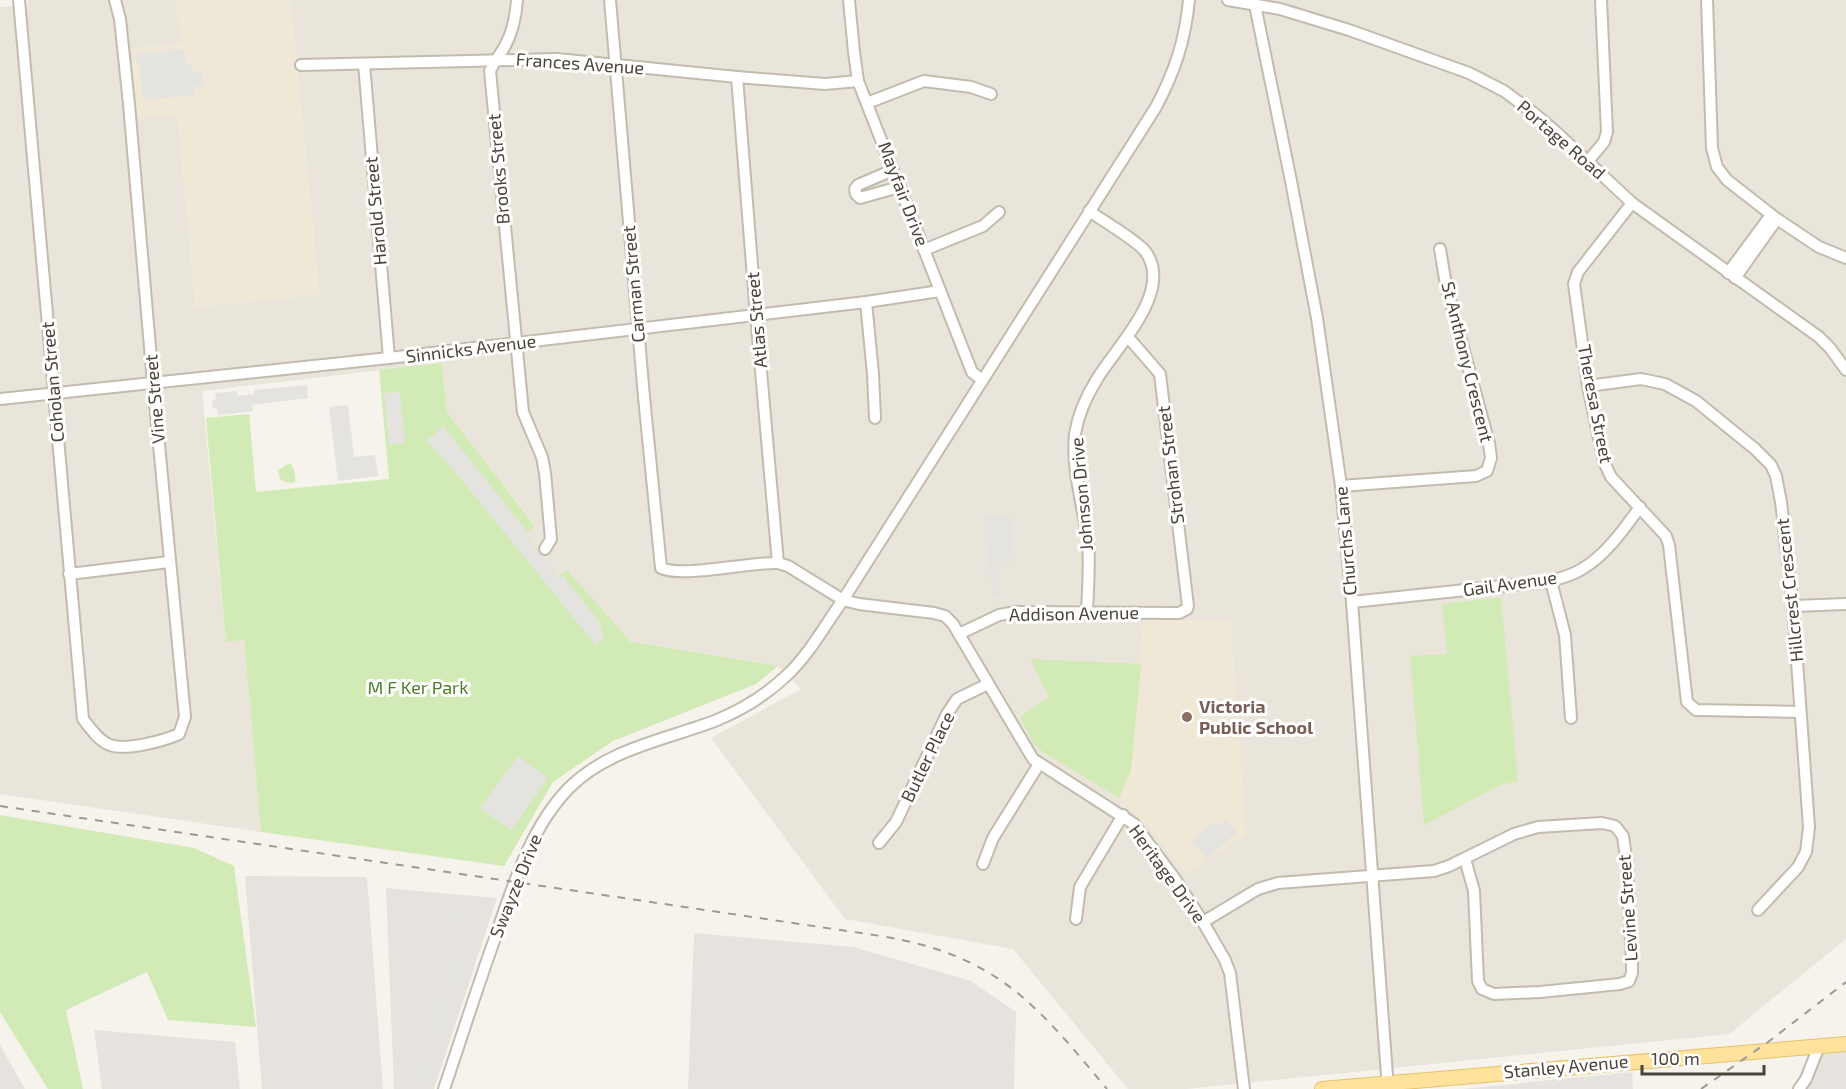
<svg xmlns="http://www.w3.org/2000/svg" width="1846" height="1089" font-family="'Exo 2',sans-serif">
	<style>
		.residential { fill: #eae5da }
		.industrial { fill: #e6e2dd }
		.education { fill: #efe8d6 }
		.green { fill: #d2eab5 }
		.parking { fill: #e5e3e0 }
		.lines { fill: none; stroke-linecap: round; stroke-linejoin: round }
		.minor-casing { stroke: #c2bbae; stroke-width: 14 }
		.major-casing { stroke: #e6c16a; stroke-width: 16 }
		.minor { stroke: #fff; stroke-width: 10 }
		.major { stroke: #ffe39c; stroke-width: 14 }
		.rail { stroke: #9a9a9a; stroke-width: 2; stroke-dasharray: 8 8; stroke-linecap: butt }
		.education-dot { fill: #8d6e63; stroke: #fff; stroke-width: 2 }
		.labels { text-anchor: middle; stroke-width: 6; stroke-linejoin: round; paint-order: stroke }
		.street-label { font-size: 18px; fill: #4b4439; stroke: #fff }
		.park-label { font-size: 18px; fill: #4a7f2a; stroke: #fff }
		.education-label { font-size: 18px; font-weight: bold; fill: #785e54; stroke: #fff; text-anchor: start }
	</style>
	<rect width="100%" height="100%" fill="#f6f3ec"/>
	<path class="residential" d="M 28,0 L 175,0 L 182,44 L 131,49 L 178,115 L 196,307 L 319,294 L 290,0 L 1846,0 L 1846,939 L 1729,1034 L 1186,1089 L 1128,1089 L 1013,949 L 845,919 L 711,738 L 801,689 L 778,666 L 631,642 L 567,571 L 559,576 L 525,534 L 535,525 L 447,412 L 442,363 L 202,391 L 226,642 L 244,640 L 261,832 L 0,794 L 0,7 L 28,5 Z"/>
	<g class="industrial">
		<path d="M 245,876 L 367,877 L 383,1089 L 262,1089 Z"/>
		<path d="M 386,888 L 497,898 L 434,1089 L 394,1089 Z"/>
		<path d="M 694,933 L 853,947 L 971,981 L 1016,1012 L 1014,1089 L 688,1089 Z"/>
		<path d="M 94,1030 L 235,1042 L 240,1089 L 102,1089 Z"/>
		<path d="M 0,1045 L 25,1089 L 0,1089 Z"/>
		<path d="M 1846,1052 L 1846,1089 L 1807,1089 L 1819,1055 Z"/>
		<path d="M 1632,1072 L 1633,1089 L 1463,1089 Z"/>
	</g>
	<g class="education">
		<path d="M 175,0 L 290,0 L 319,294 L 196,307 L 178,115 L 137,118 L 131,49 L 181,44 Z"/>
		<path d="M 1143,619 L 1231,622 L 1246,835 L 1186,874 L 1148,826 L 1119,798 L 1131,770 Z"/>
	</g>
	<g class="green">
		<path d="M 442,363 L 447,412 L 535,526 L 525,534 L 559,576 L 567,570 L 631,642 L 778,666 L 756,684 L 613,741 L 553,782 L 504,866 L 261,832 L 244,640 L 226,642 L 206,418 L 249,414 L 256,492 L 389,479 L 379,370 Z"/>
		<path d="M 290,463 C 294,467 296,476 295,482 L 287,483 L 280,479 L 278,470 Z"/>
		<path d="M 1501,597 L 1518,781 L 1500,785 L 1424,825 L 1410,656 L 1447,654 L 1442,604 Z"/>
		<path d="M 1030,659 L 1141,664 L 1131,770 L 1119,798 L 1043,752 L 1034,744 L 1020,717 L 1049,697 Z"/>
		<path d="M 0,815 L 194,848 L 234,866 L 256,1027 L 168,1020 L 147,972 L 66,1010 L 83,1089 L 48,1089 L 0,1012 Z"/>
	</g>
	<g class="parking">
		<path d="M 184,50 L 186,65 L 192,64 L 193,72 L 202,71 L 204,86 L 194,87 L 194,95 L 143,100 L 139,62 L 136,62 L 135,54 Z"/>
		<path d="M 307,385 L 308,398 L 252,405 L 253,411 L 218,415 L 217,408 L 213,409 L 212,400 L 216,399 L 215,393 L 237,391 L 238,396 L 254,394 L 254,390 Z"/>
		<path d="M 400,392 L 405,443 L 389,445 L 384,393 Z"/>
		<path d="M 348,405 L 354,457 L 375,455 L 378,476 L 338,481 L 329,407 Z"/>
		<path d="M 443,426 L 527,531 L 524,534 L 560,578 L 563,576 L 599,621 L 604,639 L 596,645 L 461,479 L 427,441 Z"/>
		<path d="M 1009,514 L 1015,561 L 997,563 L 1000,595 L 993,596 L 983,517 Z"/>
		<path d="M 518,756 L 548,778 L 511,830 L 480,808 Z"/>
		<path d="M 1226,819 L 1237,832 L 1207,858 L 1192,841 L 1213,822 L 1217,827 Z"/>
		<path d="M 442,908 L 480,913 L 470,944 L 475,946 L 428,1089 L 405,1089 L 411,1088 L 410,1072 L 414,1072 L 414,1066 L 419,1066 L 418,1052 L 426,1052 L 423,1027 L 442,983 L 459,927 L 438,922 Z"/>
	</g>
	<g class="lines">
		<g class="minor-casing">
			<g id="minor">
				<path d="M 19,0 L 83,719 C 90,728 99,741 110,745 C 126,751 163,741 179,734 L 185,717 L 153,382 L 129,104 L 120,19 L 115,0"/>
				<path d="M 517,0 C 516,15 512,33 505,46 C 500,55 494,62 490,71 L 523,412 L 542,457 L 545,473 L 551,539 L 545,549"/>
				<path d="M 610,0 L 644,397 L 661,568 C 684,578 749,562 778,563 L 788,566 L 843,600 L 859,604 L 934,613 L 945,616 L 953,624 L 1033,759 L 1134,824 L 1175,879 L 1203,922 L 1225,960 L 1230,973 L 1244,1089"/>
				<path d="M 849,0 L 854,52 L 858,81 L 972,372 L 982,380"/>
				<path d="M 1228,0 L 1280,9 L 1349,30 L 1469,73 L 1504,91 L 1535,114 L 1556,132 L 1632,203 L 1819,337 L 1830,348 L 1846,370"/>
				<path d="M 1254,0 L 1291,181 L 1317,318 L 1341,486 L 1352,602 L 1388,1089"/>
				<path d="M 1707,0 L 1712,148 L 1717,167 L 1727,180 L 1777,219 L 1819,247 L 1846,258"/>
				<path d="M 364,64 L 389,358"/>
				<path d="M 301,65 L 557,59 L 737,77 L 825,84 L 858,81"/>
				<path d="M 737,77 L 756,315 L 778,563"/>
				<path d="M 867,103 L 924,81 L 971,87 L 991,94"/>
				<path d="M 1588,161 L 1604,142 L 1607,132 L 1601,0"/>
				<path d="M 893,170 L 858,185 L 855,189 L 856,194 L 860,198 L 899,187"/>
				<path d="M 1632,203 L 1578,272 L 1574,284 L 1588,386 L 1604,462 L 1611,477 L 1666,536 L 1669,545 L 1687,702 L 1696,710 L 1800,712"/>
				<path d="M 924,250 L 983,226 L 999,212"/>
				<path d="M 1728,273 L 1771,215"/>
				<path d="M 1735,278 L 1777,219"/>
				<path d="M 866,302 L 873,374 L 875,418"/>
				<path d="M 1588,386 L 1641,379 L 1665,384 L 1696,401 L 1755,449 L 1771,465 L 1776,476 L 1781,502 L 1793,606 L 1809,827 L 1806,852 L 1798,867 L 1758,910"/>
				<path d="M 0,399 L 389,358 L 866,302 L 940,291"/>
				<path d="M 1341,486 L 1476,476 L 1487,471 L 1491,458 L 1489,443 L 1446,285 L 1440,249"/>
				<path d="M 69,574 L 169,562"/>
				<path d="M 1551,581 L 1565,635 L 1571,718"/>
				<path d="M 1352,602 L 1551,581 C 1561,578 1573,575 1582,569 C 1606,555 1624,529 1640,507"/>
				<path d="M 1793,606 L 1846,604"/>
				<path d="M 1087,611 C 1088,589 1090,565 1088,543 C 1084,507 1071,470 1075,434 C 1078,415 1087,395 1097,379 C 1116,347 1175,291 1145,251 C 1136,240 1102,220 1089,211"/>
				<path d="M 959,634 L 999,615 L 1016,612 L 1179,613 L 1187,609 L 1188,606 L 1160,374 L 1128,337"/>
				<path d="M 879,843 L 896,822 L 947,714 L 957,699 L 988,684"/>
				<path d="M 983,864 L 993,838 L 1039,764"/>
				<path d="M 1076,919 L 1080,887 L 1123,815"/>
				<path d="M 1203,922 L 1258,889 L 1278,883 L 1434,871 L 1449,866 L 1514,834 L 1538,827 L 1602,823 L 1615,826 L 1623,836 L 1627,865 L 1632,962 L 1632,973 L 1629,981 L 1620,984 L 1540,992 L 1494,994 L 1482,989 L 1478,981 L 1474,891 L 1465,859"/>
				<path d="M 444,1089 C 461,1039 477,988 495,938 C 513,886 530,828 569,788 C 609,748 666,740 717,720 C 741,710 767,694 786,676 C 809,655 825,625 843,600 L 1156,107 C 1175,71 1185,41 1189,0"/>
				<path d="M 1799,1089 L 1806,1079 L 1819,1046"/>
			</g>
		</g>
		<g class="major-casing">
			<path id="major" d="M 1322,1089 L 1846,1044"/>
		</g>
		<use href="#minor" class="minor"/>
		<use href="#major" class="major"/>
		<g class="rail">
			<path d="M 0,806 L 881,936 C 997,955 1036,1004 1107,1089"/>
			<path d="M 1701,1089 L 1768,1042 L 1846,982"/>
		</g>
	</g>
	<circle class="education-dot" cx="1187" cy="717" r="6"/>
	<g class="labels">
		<g class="street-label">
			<text transform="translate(580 64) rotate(4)" y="6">Frances Avenue</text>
			<text transform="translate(1561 140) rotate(41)" y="6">Portage Road</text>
			<text transform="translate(499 169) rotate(-95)" y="6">Brooks Street</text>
			<text transform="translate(903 194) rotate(69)" y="6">Mayfair Drive</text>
			<text transform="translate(376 211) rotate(-95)" y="6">Harold Street</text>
			<text transform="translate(634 284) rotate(-95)" y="6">Carman Street</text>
			<text transform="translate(757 320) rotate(-95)" y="6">Atlas Street</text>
			<text transform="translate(471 349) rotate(-7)" y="6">Sinnicks Avenue</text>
			<text transform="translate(1467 362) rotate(76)" y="6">St Anthony Crescent</text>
			<text transform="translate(53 382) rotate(-95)" y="6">Coholan Street</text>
			<text transform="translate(155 399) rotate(-95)" y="6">Vine Street</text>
			<text transform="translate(1595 404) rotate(79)" y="6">Theresa Street</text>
			<text transform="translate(1171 465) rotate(-97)" y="6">Strohan Street</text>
			<text transform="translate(1082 494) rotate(-95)" y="6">Johnson Drive</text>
			<text transform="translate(1346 541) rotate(-95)" y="6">Churchs Lane</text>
			<text transform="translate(1510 584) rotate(-8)" y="6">Gail Avenue</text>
			<text transform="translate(1790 590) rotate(-96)" y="6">Hillcrest Crescent</text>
			<text transform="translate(1074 614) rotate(-1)" y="6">Addison Avenue</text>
			<text transform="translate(928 757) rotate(-64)" y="6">Butler Place</text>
			<text transform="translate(1167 874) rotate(54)" y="6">Heritage Drive</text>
			<text transform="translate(516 886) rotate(-68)" y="6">Swayze Drive</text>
			<text transform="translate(1628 908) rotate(-94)" y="6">Levine Street</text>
			<text transform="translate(1566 1067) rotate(-5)" y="6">Stanley Avenue</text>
		</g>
		<g class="park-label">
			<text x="418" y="694">M F Ker Park</text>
		</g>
		<g class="education-label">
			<text x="1199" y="713">Victoria<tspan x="1199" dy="21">Public School</tspan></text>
		</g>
	</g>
	<path d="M1642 1065v9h122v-9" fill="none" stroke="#4b4439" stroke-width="3"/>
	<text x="1651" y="1065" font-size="18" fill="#4b4439" stroke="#ffffff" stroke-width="4.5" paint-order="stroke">100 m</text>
</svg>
